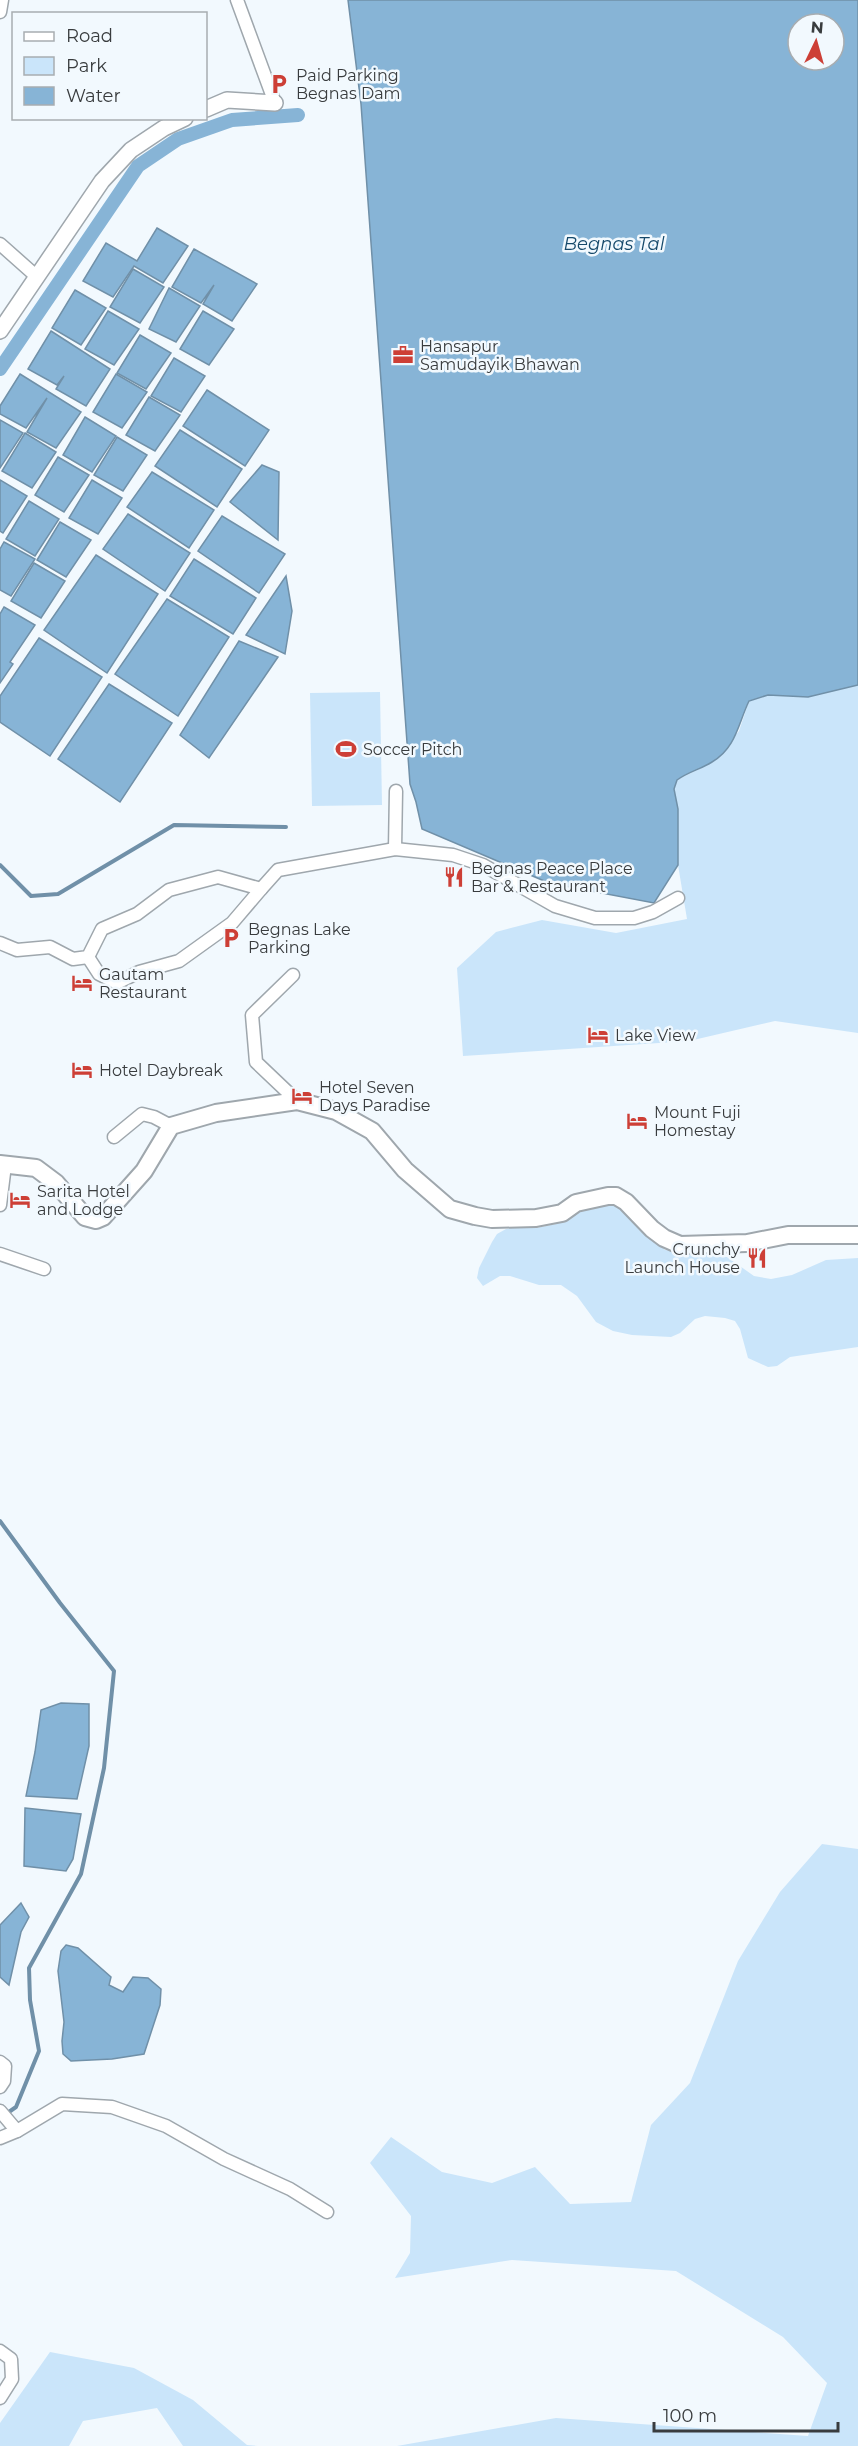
<svg xmlns="http://www.w3.org/2000/svg" width="858" height="2446" font-family="Montserrat,sans-serif">
	<style>
		.green { fill: #cae5fa }
		.water { fill: #87b4d6; stroke: #7090a8; stroke-width: 1.5; fill-rule: evenodd }
		.lines { fill: none; stroke-linecap: round; stroke-linejoin: round }
		.stream { stroke: #7090a8; stroke-width: 4 }
		.canal { stroke: #87b4d6; stroke-width: 14 }
		.minor-casing { stroke: #9fa7ad; stroke-width: 15 }
		.tertiary-casing { stroke: #9fa7ad; stroke-width: 18 }
		.secondary-casing { stroke: #9fa7ad; stroke-width: 20 }
		.minor { stroke: #fff; stroke-width: 12 }
		.tertiary { stroke: #fff; stroke-width: 15 }
		.secondary { stroke: #fff; stroke-width: 16 }
		.labels { text-anchor: middle; stroke-width: 5; stroke-linejoin: round; paint-order: stroke }
		.poi-label { font-size: 16px; fill: #393c3e; stroke: #f2f9fe; text-anchor: start }
		.water-label { font-size: 18px; font-style: italic; fill: #15496b; stroke: #f2f9fe }
	</style>
	<rect width="100%" height="100%" fill="#f2f9fe"/>
	<g class="green">
		<path d="M 858,685 L 858,1033 L 775,1021 L 689,1041 L 463,1056 L 457,968 L 496,932 L 542,920 L 616,933 L 687,919 L 678,865 L 678,809 L 674,789 L 677,780 L 713,762 L 739,731 L 749,701 L 768,695 L 808,697 Z"/>
		<path d="M 380,692 L 382,805 L 312,806 L 310,693 Z"/>
		<path d="M 611,1204 L 621,1208 L 665,1250 L 727,1257 L 754,1276 L 771,1279 L 792,1275 L 826,1260 L 858,1258 L 858,1347 L 790,1357 L 777,1366 L 768,1367 L 748,1358 L 740,1329 L 735,1321 L 725,1318 L 705,1316 L 695,1319 L 680,1333 L 671,1337 L 632,1335 L 613,1331 L 596,1322 L 577,1296 L 561,1285 L 539,1285 L 510,1276 L 500,1276 L 483,1286 L 477,1278 L 479,1268 L 492,1242 L 497,1234 L 506,1229 L 516,1227 L 536,1228 L 556,1224 L 571,1211 Z"/>
		<path d="M 822,1844 L 858,1849 L 858,2446 L 397,2446 L 556,2418 L 808,2436 L 827,2383 L 783,2337 L 676,2271 L 512,2260 L 395,2278 L 410,2253 L 411,2216 L 370,2163 L 391,2137 L 442,2172 L 492,2183 L 535,2167 L 570,2204 L 631,2202 L 651,2125 L 690,2083 L 738,1961 L 780,1892 Z"/>
		<path d="M 50,2352 L 134,2368 L 193,2400 L 247,2445 L 258,2446 L 183,2446 L 157,2408 L 83,2421 L 69,2446 L 0,2446 L 0,2423 Z"/>
	</g>
	<g class="water">
		<path d="M 348,0 L 858,0 L 858,685 L 808,697 L 768,695 L 749,701 C 738,724 736,748 712,762 C 701,769 688,772 677,780 L 674,789 L 678,809 L 678,865 L 654,903 L 549,883 L 422,829 L 416,802 L 410,784 L 361,104 ZM 798,24 L 834,24 L 834,60 L 798,60 Z"/>
		<path d="M 157,228 L 188,246 L 163,283 L 134,266 L 113,297 L 83,281 L 106,243 L 137,261 Z"/>
		<path d="M 194,249 L 257,284 L 232,321 L 203,304 L 214,285 L 201,303 L 172,287 Z"/>
		<path d="M 133,269 L 164,287 L 140,323 L 110,307 Z"/>
		<path d="M 169,288 L 200,306 L 176,342 L 149,329 Z"/>
		<path d="M 75,290 L 106,308 L 81,345 L 52,328 Z"/>
		<path d="M 108,311 L 139,329 L 114,365 L 85,349 Z"/>
		<path d="M 203,311 L 234,329 L 209,365 L 180,349 Z"/>
		<path d="M 51,331 L 110,369 L 86,406 L 56,389 L 64,376 L 57,385 L 28,369 Z"/>
		<path d="M 140,335 L 171,353 L 146,389 L 117,373 Z"/>
		<path d="M 174,358 L 205,376 L 181,412 L 151,396 Z"/>
		<path d="M 20,374 L 81,412 L 56,448 L 27,432 L 47,398 L 26,428 L 0,414 L 0,406 Z"/>
		<path d="M 116,374 L 147,392 L 122,428 L 93,412 Z"/>
		<path d="M 207,390 L 269,430 L 245,466 L 183,426 Z"/>
		<path d="M 149,397 L 180,415 L 155,451 L 126,435 Z"/>
		<path d="M 85,417 L 116,436 L 92,472 L 63,455 Z"/>
		<path d="M 0,420 L 23,433 L 0,468 Z"/>
		<path d="M 180,430 L 242,469 L 217,507 L 155,466 Z"/>
		<path d="M 25,433 L 56,452 L 32,488 L 2,471 Z"/>
		<path d="M 117,437 L 147,455 L 123,491 L 94,475 Z"/>
		<path d="M 58,457 L 89,475 L 64,512 L 35,495 Z"/>
		<path d="M 262,465 L 279,472 L 278,540 L 230,502 Z"/>
		<path d="M 152,472 L 214,510 L 189,548 L 127,507 Z"/>
		<path d="M 0,480 L 27,496 L 3,533 L 0,531 Z"/>
		<path d="M 92,480 L 122,498 L 98,534 L 69,518 Z"/>
		<path d="M 29,501 L 59,519 L 35,556 L 6,539 Z"/>
		<path d="M 128,514 L 190,553 L 165,591 L 103,549 Z"/>
		<path d="M 222,516 L 285,554 L 259,593 L 198,551 Z"/>
		<path d="M 60,522 L 91,540 L 66,577 L 37,560 Z"/>
		<path d="M 4,542 L 35,559 L 11,596 L 0,590 L 0,549 Z"/>
		<path d="M 96,555 L 158,594 L 107,673 L 44,630 Z"/>
		<path d="M 194,559 L 256,598 L 233,634 L 170,596 Z"/>
		<path d="M 34,563 L 65,581 L 41,618 L 11,601 Z"/>
		<path d="M 286,576 L 292,611 L 285,654 L 246,635 Z"/>
		<path d="M 167,599 L 229,637 L 178,716 L 115,674 Z"/>
		<path d="M 4,607 L 35,625 L 10,662 L 13,664 L 0,683 L 0,614 Z"/>
		<path d="M 39,638 L 102,677 L 50,756 L 0,722 L 0,696 Z"/>
		<path d="M 239,641 L 278,657 L 209,758 L 180,735 Z"/>
		<path d="M 109,684 L 172,723 L 120,802 L 58,759 Z"/>
		<path d="M 61,1703 L 89,1704 L 89,1746 L 77,1799 L 26,1796 L 35,1752 L 41,1710 Z"/>
		<path d="M 25,1808 L 81,1814 L 73,1859 L 66,1871 L 24,1866 Z"/>
		<path d="M 21,1903 L 29,1917 L 21,1932 L 9,1985 L 0,1977 L 0,1925 Z"/>
		<path d="M 66,1945 L 78,1948 L 111,1977 L 109,1985 L 123,1992 L 133,1977 L 148,1978 L 161,1989 L 160,2005 L 144,2054 L 112,2059 L 71,2061 L 63,2054 L 62,2041 L 64,2022 L 58,1971 L 61,1951 Z"/>
	</g>
	<g class="lines">
		<g class="stream">
			<path d="M 0,865 L 31,896 L 58,894 L 174,825 L 286,827"/>
			<path d="M 0,1521 L 60,1603 L 114,1671 L 104,1768 L 81,1874 L 29,1968 L 30,2000 L 39,2051 L 16,2107 L 6,2114"/>
		</g>
		<path class="canal" d="M 0,369 L 138,166 L 178,139 L 232,120 L 298,115"/>
		<g class="minor-casing">
			<g id="minor">
				<path d="M 237,0 L 275,103"/>
				<path d="M 0,12 L 2,0"/>
				<path d="M 0,244 L 36,276"/>
				<path d="M 395,849 L 396,791"/>
				<path d="M 0,943 L 17,950 L 50,947 L 73,959 L 88,957 L 102,929 L 137,914 L 169,890 L 218,877 L 261,889 L 278,870 L 395,849 L 453,855 L 483,865 L 555,906 L 595,918 L 634,918 L 653,912 L 678,898"/>
				<path d="M 88,957 L 99,974 L 117,983 L 139,972 L 179,961 L 232,923 L 261,889"/>
				<path d="M 293,975 L 252,1015 L 256,1062 L 297,1101"/>
				<path d="M 114,1137 L 142,1114 L 154,1117 L 171,1126"/>
				<path d="M 0,1205 L 5,1165"/>
				<path d="M 0,1254 L 44,1269"/>
				<path d="M 0,2062 L 5,2066 L 4,2081 L 0,2087"/>
				<path d="M 0,2111 L 17,2131"/>
				<path d="M 0,2138 L 17,2131 L 62,2104 L 112,2107 L 166,2126 L 224,2159 L 290,2189 L 327,2212"/>
				<path d="M 0,2351 L 11,2359 L 12,2379 L 0,2398"/>
			</g>
		</g>
		<g class="tertiary-casing">
			<g id="tertiary">
				<path d="M 206,109 L 227,100 L 275,103"/>
				<path d="M 0,331 L 102,181 L 131,150 L 164,128 L 185,118"/>
			</g>
		</g>
		<g class="secondary-casing">
			<path id="secondary" d="M 0,1164 L 36,1168 L 56,1183 L 85,1217 L 96,1220 L 103,1217 L 144,1171 L 171,1126 L 216,1113 L 297,1101 L 336,1111 L 372,1131 L 405,1170 L 450,1209 L 475,1216 L 492,1219 L 536,1218 L 562,1213 L 576,1203 L 608,1196 L 616,1196 L 626,1202 L 652,1229 L 664,1238 L 680,1245 L 747,1243 L 788,1235 L 858,1235"/>
		</g>
		<use href="#minor" class="minor"/>
		<use href="#tertiary" class="tertiary"/>
		<use href="#secondary" class="secondary"/>
	</g>
	<defs>
		<g id="parking-bare" transform="scale(1.62)"><path d="M-3.5-5.5H1a3.5 3.5 0 0 1 0 7H-1V5.5H-3.5ZM-1-3.4V-.6H.8a1.4 1.4 0 0 0 0-2.8Z" fill="#cd3f36" stroke="#f2f9fe" stroke-width="2.5" paint-order="stroke"/></g>
		<g id="office-bare" transform="scale(1.62)"><path d="M-6-3h4V-5.5h4V-3h4V5H-6ZM-1-4.5V-3h2v-1.5ZM-6 0V1H6V0Z" fill="#cd3f36" stroke="#f2f9fe" stroke-width="2.5" paint-order="stroke"/></g>
		<g id="stadium-bare" transform="scale(1.62)"><path d="M0-5a6.5 5 0 1 0 0 10a6.5 5 0 1 0 0-10ZM-3.5-1.8h7v3.6h-7Z" fill="#cd3f36" stroke="#f2f9fe" stroke-width="2.5" paint-order="stroke"/></g>
		<g id="restaurant-bare" transform="scale(1.62)"><path d="M-5-6h1v4h1v-4h1v4h1v-4h1v5L-1.5 .5V6h-2V.5L-5-1ZM5-6V6H3V1.5H1.5Q1.5-4 5-6Z" fill="#cd3f36" stroke="#f2f9fe" stroke-width="2.5" paint-order="stroke"/></g>
		<g id="hotel-bare" transform="scale(1.62)"><path d="M-6-4.5h1.5V1H6V5H4.5V3h-9V5H-6ZM-4 0a1.8 1.8 0 1 1 3.6 0ZM.5 0V-2.5h3Q6-2.5 6 0Z" fill="#cd3f36" stroke="#f2f9fe" stroke-width="2.5" paint-order="stroke"/></g>
	</defs>
	<g fill-rule="evenodd">
		<use href="#parking-bare" x="279" y="84"/>
		<use href="#office-bare" x="403" y="355"/>
		<use href="#stadium-bare" x="346" y="749"/>
		<use href="#restaurant-bare" x="454" y="877"/>
		<use href="#parking-bare" x="231" y="938"/>
		<use href="#hotel-bare" x="82" y="983"/>
		<use href="#hotel-bare" x="598" y="1035"/>
		<use href="#hotel-bare" x="82" y="1070"/>
		<use href="#hotel-bare" x="302" y="1096"/>
		<use href="#hotel-bare" x="637" y="1121"/>
		<use href="#hotel-bare" x="20" y="1200"/>
		<use href="#restaurant-bare" x="757" y="1258"/>
	</g>
	<g class="labels">
		<g class="poi-label">
			<text x="296" y="81">Paid Parking<tspan x="296" dy="18">Begnas Dam</tspan></text>
			<text x="420" y="352">Hansapur<tspan x="420" dy="18">Samudayik Bhawan</tspan></text>
			<text x="363" y="755">Soccer Pitch</text>
			<text x="471" y="874">Begnas Peace Place<tspan x="471" dy="18">Bar &amp; Restaurant</tspan></text>
			<text x="248" y="935">Begnas Lake<tspan x="248" dy="18">Parking</tspan></text>
			<text x="99" y="980">Gautam<tspan x="99" dy="18">Restaurant</tspan></text>
			<text x="615" y="1041">Lake View</text>
			<text x="99" y="1076">Hotel Daybreak</text>
			<text x="319" y="1093">Hotel Seven<tspan x="319" dy="18">Days Paradise</tspan></text>
			<text x="654" y="1118">Mount Fuji<tspan x="654" dy="18">Homestay</tspan></text>
			<text x="37" y="1197">Sarita Hotel<tspan x="37" dy="18">and Lodge</tspan></text>
			<text x="740" y="1255" text-anchor="end">Crunchy<tspan x="740" dy="18">Launch House</tspan></text>
		</g>
		<g class="water-label">
			<text x="614" y="250">Begnas Tal</text>
		</g>
	</g>
	<rect x="12" y="12" width="195" height="108" fill="#f2f9fe" stroke="#a8adb1" stroke-width="1.5"/>
	<rect x="24" y="32" width="30" height="9" fill="#ffffff" stroke="#a8adb1" stroke-width="1.5"/>
	<text x="66" y="42" font-size="18" fill="#393c3e">Road</text>
	<rect x="24" y="57" width="30" height="18" fill="#cae5fa" stroke="#a8adb1" stroke-width="1.5"/>
	<text x="66" y="72" font-size="18" fill="#393c3e">Park</text>
	<rect x="24" y="87" width="30" height="18" fill="#87b4d6" stroke="#a8adb1" stroke-width="1.5"/>
	<text x="66" y="102" font-size="18" fill="#393c3e">Water</text>
	<g transform="translate(816 42) rotate(5)"><circle r="28" fill="#f2f9fe" stroke="#a8adb1" stroke-width="1.5"/>
	<path d="M0-4.5L10 22L0 15L-10 22Z" fill="#cd3f36"/>
	<text y="-9" font-size="16" font-weight="bold" text-anchor="middle" fill="#393c3e">N</text>
	</g>
	<path d="M654 2422v9h184v-9" fill="none" stroke="#393c3e" stroke-width="3"/>
	<text x="663" y="2422" font-size="18" fill="#393c3e" stroke="#f2f9fe" stroke-width="4.5" paint-order="stroke">100 m</text>
</svg>
